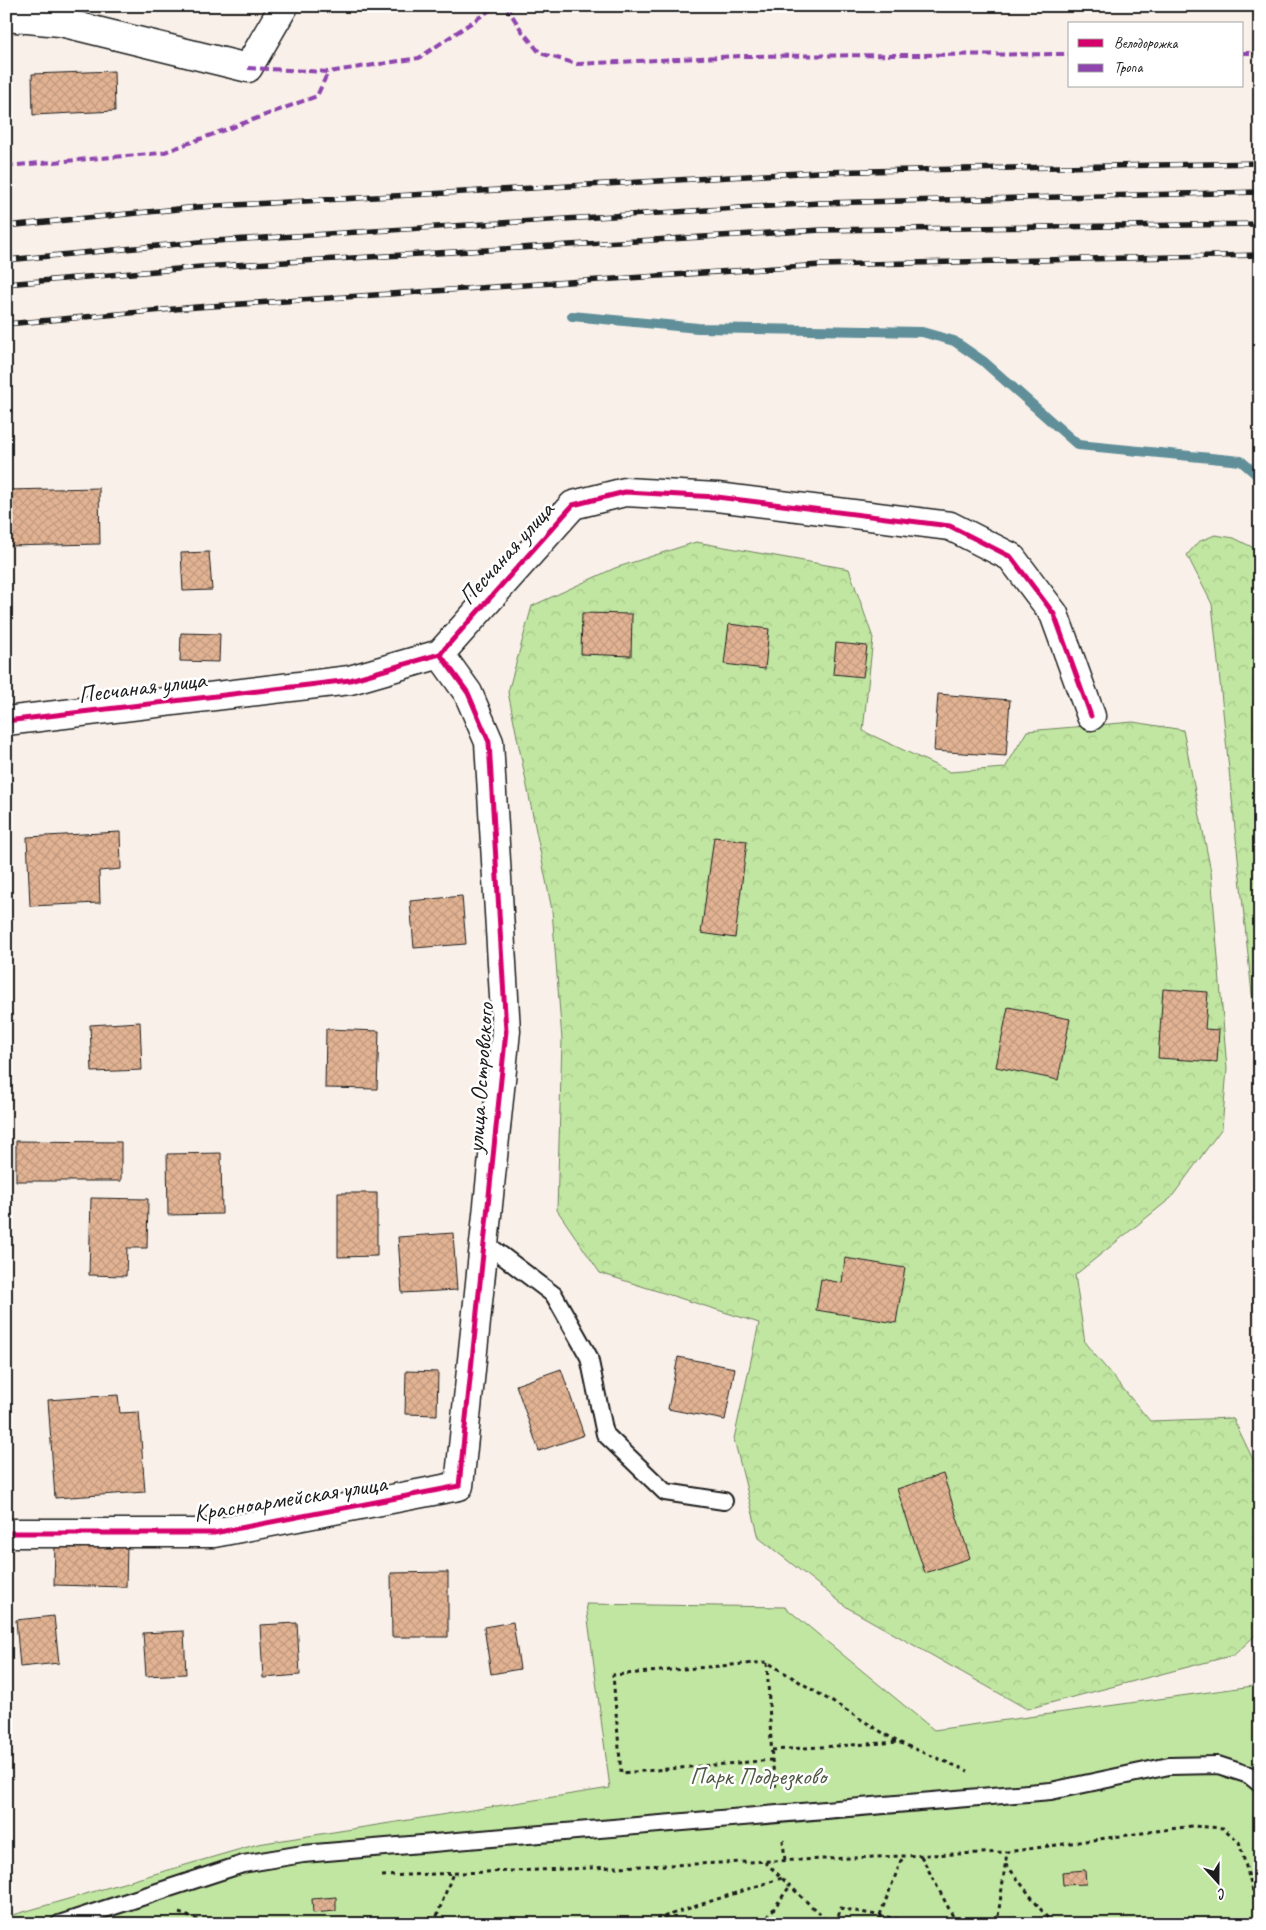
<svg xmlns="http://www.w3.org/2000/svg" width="1266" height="1930" font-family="Caveat,sans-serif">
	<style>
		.green { fill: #c1e6a1; stroke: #6e815e }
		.forest { fill: url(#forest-crowns); stroke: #6e815e }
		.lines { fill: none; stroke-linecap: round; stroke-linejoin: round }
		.stream { stroke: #608f99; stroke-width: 10 }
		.building { fill: url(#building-cross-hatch); stroke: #1c1c1c }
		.service-casing { stroke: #1c1c1c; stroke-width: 20 }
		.minor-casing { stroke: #1c1c1c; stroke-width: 31 }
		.path { stroke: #1c1c1c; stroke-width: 3; stroke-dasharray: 4 4; stroke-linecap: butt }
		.service { stroke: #fff; stroke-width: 16 }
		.minor { stroke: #fff; stroke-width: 28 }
		.rail-casing { stroke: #1c1c1c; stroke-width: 5.5 }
		.rail { stroke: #fff; stroke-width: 4; stroke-dasharray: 11; stroke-linecap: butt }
		.quiet { stroke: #8e44ad; stroke-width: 4; stroke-dasharray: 8 4; stroke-linecap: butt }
		.cycleway-casing { stroke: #fff; stroke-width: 8 }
		.cycleway { stroke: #d6006c; stroke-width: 5 }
		.labels { text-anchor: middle; stroke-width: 5; stroke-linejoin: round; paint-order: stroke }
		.street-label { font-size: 24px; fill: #1c1c1c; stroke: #fff }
		.park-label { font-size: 24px; fill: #4e5944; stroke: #fff }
	</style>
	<defs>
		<pattern id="forest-crowns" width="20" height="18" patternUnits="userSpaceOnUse" patternTransform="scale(1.25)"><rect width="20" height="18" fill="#c1e6a1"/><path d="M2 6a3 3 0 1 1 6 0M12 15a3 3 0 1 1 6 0" fill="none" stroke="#a5c58a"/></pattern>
		<pattern id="building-cross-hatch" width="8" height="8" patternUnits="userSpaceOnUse" patternTransform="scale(1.25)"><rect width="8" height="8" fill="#e2b393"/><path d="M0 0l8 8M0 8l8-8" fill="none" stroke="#c1997e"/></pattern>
	</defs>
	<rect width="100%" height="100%" fill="#f9f0e9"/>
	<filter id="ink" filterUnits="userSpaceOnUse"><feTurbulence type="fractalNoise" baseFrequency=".02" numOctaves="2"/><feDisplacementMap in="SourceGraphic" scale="10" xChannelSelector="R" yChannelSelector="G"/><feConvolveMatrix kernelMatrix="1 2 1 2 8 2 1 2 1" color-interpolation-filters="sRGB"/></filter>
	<g filter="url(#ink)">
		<path class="green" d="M 586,1604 L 785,1607 L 934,1730 L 1260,1685 L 1260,1924 L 6,1924 L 6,1917 L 258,1844 L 610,1788 Z"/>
		<g class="forest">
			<path d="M 1215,535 L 1234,538 L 1260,551 L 1260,1072 L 1212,604 L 1187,555 L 1198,542 Z"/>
			<path d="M 696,542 L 849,569 L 873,638 L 863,731 L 950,772 L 1005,768 L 1027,731 L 1133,722 L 1183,730 L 1211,872 L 1227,1069 L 1222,1128 L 1171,1198 L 1075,1275 L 1085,1343 L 1150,1421 L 1233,1418 L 1260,1474 L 1260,1631 L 1234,1655 L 1027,1709 L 848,1608 L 759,1538 L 734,1439 L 759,1323 L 600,1273 L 557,1210 L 562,1040 L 552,910 L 508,692 L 532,606 L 615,568 Z"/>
		</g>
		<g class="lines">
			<path class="stream" d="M 572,316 L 698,328 L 922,332 L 954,341 L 983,361 L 1078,445 L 1241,461 L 1256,474 L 1260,479"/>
		</g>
		<g class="building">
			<path d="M 114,71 L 115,111 L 33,115 L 32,74 Z"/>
			<path d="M 99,488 L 100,544 L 6,546 L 6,490 Z"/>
			<path d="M 209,552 L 212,590 L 183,591 L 181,553 Z"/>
			<path d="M 582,613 L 632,614 L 631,656 L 581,654 Z"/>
			<path d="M 729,624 L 769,629 L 765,669 L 724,664 Z"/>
			<path d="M 181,633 L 220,634 L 219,662 L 180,661 Z"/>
			<path d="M 836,643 L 867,646 L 863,677 L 833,674 Z"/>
			<path d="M 938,694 L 1010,700 L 1006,756 L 934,751 Z"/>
			<path d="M 120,832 L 121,869 L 99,871 L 100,903 L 30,906 L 27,837 Z"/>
			<path d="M 714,837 L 747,841 L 735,938 L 701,933 Z"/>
			<path d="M 462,896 L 466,944 L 414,948 L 410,901 Z"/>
			<path d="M 1163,989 L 1208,992 L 1205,1029 L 1219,1030 L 1217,1062 L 1158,1058 Z"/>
			<path d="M 1008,1007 L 1070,1019 L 1058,1080 L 996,1067 Z"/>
			<path d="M 140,1022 L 142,1070 L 92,1072 L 90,1025 Z"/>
			<path d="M 326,1029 L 379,1031 L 377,1089 L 325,1088 Z"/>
			<path d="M 16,1141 L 121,1142 L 121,1181 L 16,1181 Z"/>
			<path d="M 221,1153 L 222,1214 L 168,1215 L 167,1154 Z"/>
			<path d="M 338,1193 L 377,1193 L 377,1256 L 338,1257 Z"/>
			<path d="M 91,1198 L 148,1199 L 147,1248 L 127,1248 L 126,1276 L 89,1275 Z"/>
			<path d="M 453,1233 L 457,1290 L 402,1293 L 398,1237 Z"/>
			<path d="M 845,1258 L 905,1268 L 896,1323 L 816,1310 L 821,1279 L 842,1283 Z"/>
			<path d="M 678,1357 L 735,1368 L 725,1420 L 668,1409 Z"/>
			<path d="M 561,1369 L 584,1435 L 539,1451 L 516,1385 Z"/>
			<path d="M 406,1371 L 438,1372 L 437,1415 L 405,1414 Z"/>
			<path d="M 118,1395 L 120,1413 L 139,1412 L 145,1492 L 55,1498 L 48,1400 Z"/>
			<path d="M 943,1474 L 970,1558 L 925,1573 L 897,1489 Z"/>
			<path d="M 55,1544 L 127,1545 L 126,1587 L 54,1585 Z"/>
			<path d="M 448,1572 L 448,1637 L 392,1637 L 391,1573 Z"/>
			<path d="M 54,1616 L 59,1663 L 20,1667 L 16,1620 Z"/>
			<path d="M 513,1622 L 520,1669 L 491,1674 L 484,1627 Z"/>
			<path d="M 297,1623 L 300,1675 L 263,1678 L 260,1625 Z"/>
			<path d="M 184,1631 L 186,1674 L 146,1676 L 143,1633 Z"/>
			<path d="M 1085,1870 L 1086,1884 L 1063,1885 L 1062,1872 Z"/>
			<path d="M 336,1897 L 336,1911 L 313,1913 L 312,1899 Z"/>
		</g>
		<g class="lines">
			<g class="service-casing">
				<g id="service">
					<path d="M 484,1242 L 554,1295 L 589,1357 L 605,1434 L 665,1492 L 724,1501"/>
					<path d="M 59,1924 L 243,1864 L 303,1854 L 1051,1791 L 1169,1766 L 1218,1765 L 1249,1775 L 1260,1784"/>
				</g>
			</g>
			<g class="minor-casing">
				<g id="minor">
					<path d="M 6,17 L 60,22 L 248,68 L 284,6"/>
					<path d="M 6,721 L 350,680 L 440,654 L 573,505 L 625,492 L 717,497 L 950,526 L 1011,557 L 1054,614 L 1091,716"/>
					<path d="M 6,1533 L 214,1533 L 459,1486 L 506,1031 L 489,742 L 468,693 L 440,654"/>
				</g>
			</g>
			<g class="path">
				<path d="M 767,1663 L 772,1760 L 776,1789"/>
				<path d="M 772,1750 L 898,1742 L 968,1771"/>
				<path d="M 772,1760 L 621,1773 L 613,1675 L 767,1662 L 898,1742"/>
				<path d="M 783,1840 L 785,1861"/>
				<path d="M 921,1856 L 957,1924"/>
				<path d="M 765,1862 L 830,1924"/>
				<path d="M 1006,1864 L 1052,1924"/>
				<path d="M 382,1876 L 1007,1852 L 1192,1826 L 1223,1828 L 1239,1842 L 1260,1916"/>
				<path d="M 179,1913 L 210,1924"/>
				<path d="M 880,1915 L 903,1856"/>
				<path d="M 434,1924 L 453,1873"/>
				<path d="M 641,1924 L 782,1878"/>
				<path d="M 763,1924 L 790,1886"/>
				<path d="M 837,1924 L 840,1908 L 908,1921 L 908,1924"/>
				<path d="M 997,1924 L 1007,1852"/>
				<path d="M 1043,1924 L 1048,1919"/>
			</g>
			<use href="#service" class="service"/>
			<use href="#minor" class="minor"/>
			<g class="rail-casing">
				<g id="rail">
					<path d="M 6,226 L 198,207 L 818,172 L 1260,163"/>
					<path d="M 6,260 L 200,242 L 819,203 L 1260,192"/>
					<path d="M 6,284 L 201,267 L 821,230 L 1260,224"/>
					<path d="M 6,324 L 197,307 L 821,265 L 1260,255"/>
				</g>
			</g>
			<use href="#rail" class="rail"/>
			<g class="quiet">
				<path d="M 506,6 L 522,31 L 540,53 L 577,64 L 740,56 L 1070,54"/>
				<path d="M 1242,53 L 1260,53"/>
				<path d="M 248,68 L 328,72 L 419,58 L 496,6"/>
				<path d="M 6,166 L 162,153 L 317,96 L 328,72"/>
			</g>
			<g class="cycleway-casing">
				<g id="cycleway">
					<path d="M 6,721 L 350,680 L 440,654 L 573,505 L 625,492 L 717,497 L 950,526 L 1011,557 L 1054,614 L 1091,716"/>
					<path d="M 6,1533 L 214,1533 L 459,1486 L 506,1031 L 489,742 L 468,693 L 440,654"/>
				</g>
			</g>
			<use href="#cycleway" class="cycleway"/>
		</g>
	</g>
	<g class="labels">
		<g class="street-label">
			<text transform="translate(506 553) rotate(-48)" y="8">Песчаная улица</text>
			<text transform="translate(142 687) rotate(-7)" y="8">Песчаная улица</text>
			<text transform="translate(480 1078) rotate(-86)" y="8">улица Островского</text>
			<text transform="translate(290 1498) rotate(-9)" y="8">Красноармейская улица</text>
		</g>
		<g class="park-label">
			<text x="758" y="1784">Парк Подрезково</text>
		</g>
	</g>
	<rect width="1266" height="1930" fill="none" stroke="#fff" stroke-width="25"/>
	<rect x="12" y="12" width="1241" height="1905" fill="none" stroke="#1c1c1c" stroke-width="2" filter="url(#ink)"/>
	<rect x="1068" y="22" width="175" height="65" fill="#ffffff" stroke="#a4a4a4"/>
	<rect x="1078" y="39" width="25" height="8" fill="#d6006c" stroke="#a4a4a4"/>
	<text x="1114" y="48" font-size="15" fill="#1c1c1c">Велодорожка</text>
	<rect x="1078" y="64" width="25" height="8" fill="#8e44ad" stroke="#a4a4a4"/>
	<text x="1114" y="72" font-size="15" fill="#1c1c1c">Тропа</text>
	<g transform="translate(1218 1882) rotate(159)" stroke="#ffffff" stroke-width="4" paint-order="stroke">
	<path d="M0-4L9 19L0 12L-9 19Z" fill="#1c1c1c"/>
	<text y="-8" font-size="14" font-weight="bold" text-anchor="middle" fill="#1c1c1c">С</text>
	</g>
</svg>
